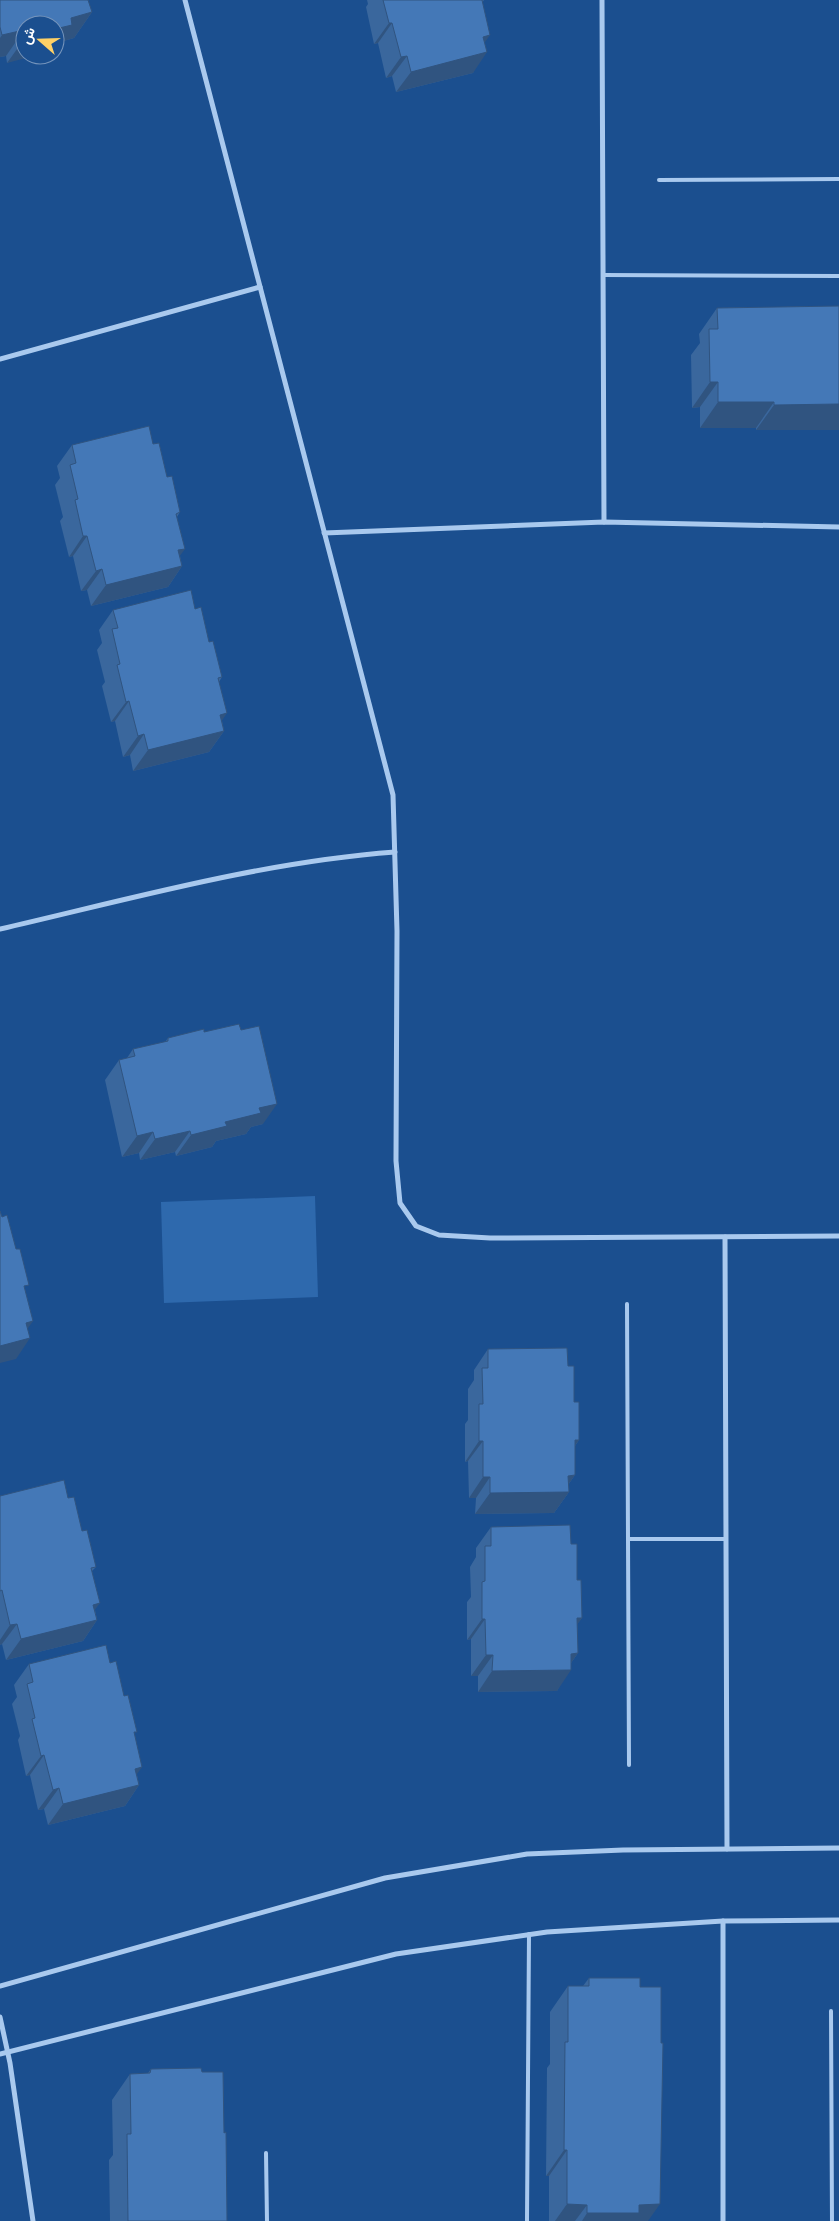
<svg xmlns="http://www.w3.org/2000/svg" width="839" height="2221" font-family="Commissioner,Vazirmatn,sans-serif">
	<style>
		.green { fill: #2e69ad }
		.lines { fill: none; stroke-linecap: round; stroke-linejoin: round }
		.service { stroke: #a9c9ee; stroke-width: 4 }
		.minor { stroke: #a9c9ee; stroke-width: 5 }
		.wall { fill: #3a679d }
		.shaded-wall { fill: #305480 }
		.building { fill: #4478b7; stroke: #305480 }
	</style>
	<rect width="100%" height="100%" fill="#1b4f8f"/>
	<path class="green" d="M 315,1196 L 318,1297 L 164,1303 L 161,1202 Z"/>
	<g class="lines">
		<g class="service">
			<path d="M 659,180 L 839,179"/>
			<path d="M 603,275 L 839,276"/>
			<path d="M 627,1304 L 628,1539 L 726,1539"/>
			<path d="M 628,1539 L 629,1765"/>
			<path d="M 831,2011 L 832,2221"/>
			<path d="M 266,2153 L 267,2221"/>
			<path d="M 527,2221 L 529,1934"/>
		</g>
		<g class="minor">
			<path d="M 185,0 L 393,795 L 397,931 L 396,1161 L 400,1203 L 416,1226 L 439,1235 L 490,1238 L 839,1236"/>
			<path d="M 602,0 L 604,522"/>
			<path d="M 0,359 L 260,287"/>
			<path d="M 324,533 L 604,522 L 839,527"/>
			<path d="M 0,929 C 130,899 261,862 395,852"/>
			<path d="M 725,1237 L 727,1849"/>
			<path d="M 723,1921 L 723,2221"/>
			<path d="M 0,1986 L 385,1878 L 527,1854 L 623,1850 L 839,1848"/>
			<path d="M 0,2017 L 10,2063 L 33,2221"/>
			<path d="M 0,2054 L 396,1954 L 547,1932 L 723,1921 L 839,1920"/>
		</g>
	</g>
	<g class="wall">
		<path d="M 0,0 L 92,12 L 74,38 L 60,42 L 55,49 L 55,25 L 25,25 L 25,55 L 7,63 L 6,56 L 0,57 Z"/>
		<path d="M 367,0 L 484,0 L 482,3 L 485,42 L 473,73 L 396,92 L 392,76 L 386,78 L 378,43 L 374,44 L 366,7 L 368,4 Z"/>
		<path d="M 839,306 L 839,430 L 756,430 L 756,428 L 700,428 L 700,407 L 692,408 L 691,355 L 700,343 L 699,334 L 717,308 Z"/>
		<path d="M 153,444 L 167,477 L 180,512 L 177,517 L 180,556 L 182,566 L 168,587 L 91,606 L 87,590 L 81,591 L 73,556 L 69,557 L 60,521 L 63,517 L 55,485 L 60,478 L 57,466 L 72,445 Z"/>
		<path d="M 195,609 L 209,642 L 222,677 L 219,682 L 222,721 L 224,731 L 209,752 L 133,771 L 130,755 L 123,757 L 115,721 L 111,722 L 102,686 L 105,682 L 97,650 L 102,643 L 99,630 L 113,610 Z"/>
		<path d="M 204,1032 L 263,1124 L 251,1127 L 246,1134 L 216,1141 L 212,1147 L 176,1156 L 175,1152 L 140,1160 L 139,1153 L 122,1157 L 105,1080 L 119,1060 L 127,1058 L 133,1049 L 165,1042 L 168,1038 Z"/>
		<path d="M 488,1349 L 568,1366 L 579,1440 L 575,1446 L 575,1475 L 568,1485 L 569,1492 L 554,1513 L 475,1514 L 476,1498 L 469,1498 L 468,1461 L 465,1462 L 465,1424 L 468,1420 L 468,1389 L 474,1380 L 474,1370 Z"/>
		<path d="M 0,1496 L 68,1498 L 82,1531 L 96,1567 L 92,1571 L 95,1610 L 97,1620 L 83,1641 L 6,1660 L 2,1644 L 0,1645 Z"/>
		<path d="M 491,1527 L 571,1544 L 582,1618 L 577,1624 L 578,1653 L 571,1663 L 557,1691 L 478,1692 L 478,1676 L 471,1676 L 471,1639 L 467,1640 L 467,1602 L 471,1597 L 470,1567 L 476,1557 L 476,1548 Z"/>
		<path d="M 110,1663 L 134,1736 L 137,1775 L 139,1785 L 125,1806 L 48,1825 L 44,1809 L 38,1810 L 30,1775 L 26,1776 L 18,1740 L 20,1736 L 12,1704 L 17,1697 L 14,1685 L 29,1664 Z"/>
		<path d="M 589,1978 L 648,2221 L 549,2221 L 549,2176 L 546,2176 L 547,2068 L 550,2064 L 550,2012 L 568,1986 L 583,1986 Z"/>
		<path d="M 151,2069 L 202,2072 L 224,2133 L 227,2221 L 110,2221 L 109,2160 L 113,2155 L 112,2100 L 130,2074 L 148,2073 Z"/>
	</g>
	<g class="shaded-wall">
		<path d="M 92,12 L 74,38 L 60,42 L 55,49 L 55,29 L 71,18 Z"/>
		<path d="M 389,23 L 392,23 L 378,43 L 374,44 Z"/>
		<path d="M 24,30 L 6,56 L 0,57 L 0,38 L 2,35 Z"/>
		<path d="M 490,35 L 476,55 L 487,52 L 473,73 L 396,92 L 411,72 L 483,37 Z"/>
		<path d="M 25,38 L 25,55 L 37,55 L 7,63 Z"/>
		<path d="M 407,56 L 392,76 L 386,78 L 401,57 Z"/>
		<path d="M 710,382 L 718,382 L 700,407 L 692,408 Z"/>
		<path d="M 718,402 L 774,402 L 756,428 L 700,428 Z"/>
		<path d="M 839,404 L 839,430 L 756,430 L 774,405 Z"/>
		<path d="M 83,536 L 87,536 L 73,556 L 69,557 Z"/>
		<path d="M 185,549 L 170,569 L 182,566 L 168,587 L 91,606 L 106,585 L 178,550 Z"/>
		<path d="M 102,569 L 87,590 L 81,591 L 96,571 Z"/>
		<path d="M 129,701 L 115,721 L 111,722 L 126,702 Z"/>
		<path d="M 227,713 L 213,734 L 224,731 L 209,752 L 133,771 L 148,750 L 220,715 Z"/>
		<path d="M 144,734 L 130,755 L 123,757 L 138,736 Z"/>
		<path d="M 277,1104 L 263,1124 L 251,1127 L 246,1134 L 216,1141 L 212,1147 L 176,1156 L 191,1135 L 225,1122 L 259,1108 Z"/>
		<path d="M 190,1131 L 175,1152 L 140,1160 L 155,1139 Z"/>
		<path d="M 153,1132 L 139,1153 L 122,1157 L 137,1136 Z"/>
		<path d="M 33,1321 L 19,1341 L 30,1338 L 16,1359 L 0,1363 L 0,1346 L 26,1323 Z"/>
		<path d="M 575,1440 L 579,1440 L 565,1460 Z"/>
		<path d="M 479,1441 L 483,1441 L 468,1461 L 465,1462 Z"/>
		<path d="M 575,1475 L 563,1492 L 569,1492 L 554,1513 L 475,1514 L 490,1493 L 568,1476 Z"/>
		<path d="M 483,1477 L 490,1477 L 476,1498 L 469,1498 Z"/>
		<path d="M 100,1603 L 85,1623 L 97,1620 L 83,1641 L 6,1660 L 21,1639 L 93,1605 Z"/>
		<path d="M 577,1618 L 582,1618 L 567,1638 Z"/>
		<path d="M 482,1619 L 485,1619 L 471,1639 L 467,1640 Z"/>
		<path d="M 17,1624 L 2,1644 L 0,1645 L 0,1640 L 10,1625 Z"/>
		<path d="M 578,1653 L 566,1670 L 571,1670 L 557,1691 L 478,1692 L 492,1671 L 571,1654 Z"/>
		<path d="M 486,1655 L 493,1655 L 478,1676 L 471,1676 Z"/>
		<path d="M 44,1755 L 30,1775 L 26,1776 L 41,1756 Z"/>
		<path d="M 142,1767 L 127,1788 L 139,1785 L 125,1806 L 48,1825 L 63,1804 L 135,1769 Z"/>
		<path d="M 59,1788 L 44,1809 L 38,1810 L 53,1790 Z"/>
		<path d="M 564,2150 L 567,2150 L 549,2176 L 546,2176 Z"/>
		<path d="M 567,2204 L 587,2205 L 575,2221 L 555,2221 Z"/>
		<path d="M 660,2204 L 648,2221 L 582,2221 L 587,2213 L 639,2205 Z"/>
	</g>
	<g class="building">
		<path d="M 0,0 L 88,0 L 92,12 L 71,18 L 72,25 L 55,29 L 55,25 L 25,25 L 25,35 L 24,30 L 2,35 L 0,27 Z"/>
		<path d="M 383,0 L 482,0 L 490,35 L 483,37 L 487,52 L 411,72 L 407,56 L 401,57 L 392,23 L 389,23 Z"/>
		<path d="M 839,306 L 839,404 L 774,405 L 774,402 L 718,402 L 718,382 L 710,382 L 709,329 L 718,329 L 717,308 Z"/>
		<path d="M 149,426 L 153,444 L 159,443 L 167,477 L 172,476 L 180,512 L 176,514 L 185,549 L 178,550 L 182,566 L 106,585 L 102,569 L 96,571 L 87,536 L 83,536 L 75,500 L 78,499 L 70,465 L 76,463 L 72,445 Z"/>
		<path d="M 191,590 L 195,609 L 201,607 L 209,642 L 213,641 L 222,677 L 218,678 L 227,713 L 220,715 L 224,731 L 148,750 L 144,734 L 138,736 L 129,701 L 126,702 L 117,665 L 120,664 L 112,629 L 118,628 L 113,610 Z"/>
		<path d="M 239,1024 L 241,1030 L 259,1026 L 277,1104 L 259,1108 L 261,1113 L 225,1122 L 227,1126 L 191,1135 L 190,1131 L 155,1139 L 153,1132 L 137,1136 L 119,1060 L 135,1056 L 133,1049 L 168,1041 L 168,1038 L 204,1029 L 204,1032 Z"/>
		<path d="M 0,1211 L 2,1217 L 7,1215 L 16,1249 L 20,1249 L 29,1285 L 24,1286 L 33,1321 L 26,1323 L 30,1338 L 0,1346 Z"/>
		<path d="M 567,1348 L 568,1366 L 574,1366 L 574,1402 L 579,1402 L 579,1440 L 575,1440 L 575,1475 L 568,1476 L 569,1492 L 490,1493 L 490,1477 L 483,1477 L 483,1441 L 479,1441 L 479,1404 L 483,1404 L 482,1368 L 488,1368 L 488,1349 Z"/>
		<path d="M 64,1480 L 68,1498 L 74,1497 L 82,1531 L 87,1530 L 96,1567 L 91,1568 L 100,1603 L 93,1605 L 97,1620 L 21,1639 L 17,1624 L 10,1625 L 2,1590 L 0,1591 L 0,1496 Z"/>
		<path d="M 570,1525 L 571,1544 L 577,1544 L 577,1580 L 581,1580 L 582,1618 L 577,1618 L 578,1653 L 571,1654 L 571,1670 L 492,1671 L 493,1655 L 486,1655 L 485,1619 L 482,1619 L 482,1582 L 485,1581 L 485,1546 L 491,1546 L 491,1527 Z"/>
		<path d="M 106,1645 L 110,1663 L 116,1661 L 124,1696 L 128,1695 L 137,1732 L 134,1732 L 142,1767 L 135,1769 L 139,1785 L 63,1804 L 59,1788 L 53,1790 L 44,1755 L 41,1756 L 32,1719 L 35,1718 L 27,1684 L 33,1682 L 29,1664 Z"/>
		<path d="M 589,1978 L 640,1978 L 640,1987 L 661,1987 L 661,2043 L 663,2043 L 660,2204 L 639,2205 L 639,2213 L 587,2213 L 587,2205 L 567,2204 L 567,2150 L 564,2150 L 565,2042 L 568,2042 L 568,1986 L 589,1986 Z"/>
		<path d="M 201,2068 L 202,2072 L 223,2072 L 224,2133 L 226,2132 L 227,2221 L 128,2221 L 127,2134 L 131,2134 L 130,2074 L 150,2073 L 151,2069 Z"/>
	</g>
	<g transform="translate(40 40) rotate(290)"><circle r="24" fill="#1b4f8f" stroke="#7695bc"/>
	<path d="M0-4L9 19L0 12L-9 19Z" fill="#ffd166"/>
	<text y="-8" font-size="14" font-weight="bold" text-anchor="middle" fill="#ffffff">ش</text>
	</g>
</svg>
